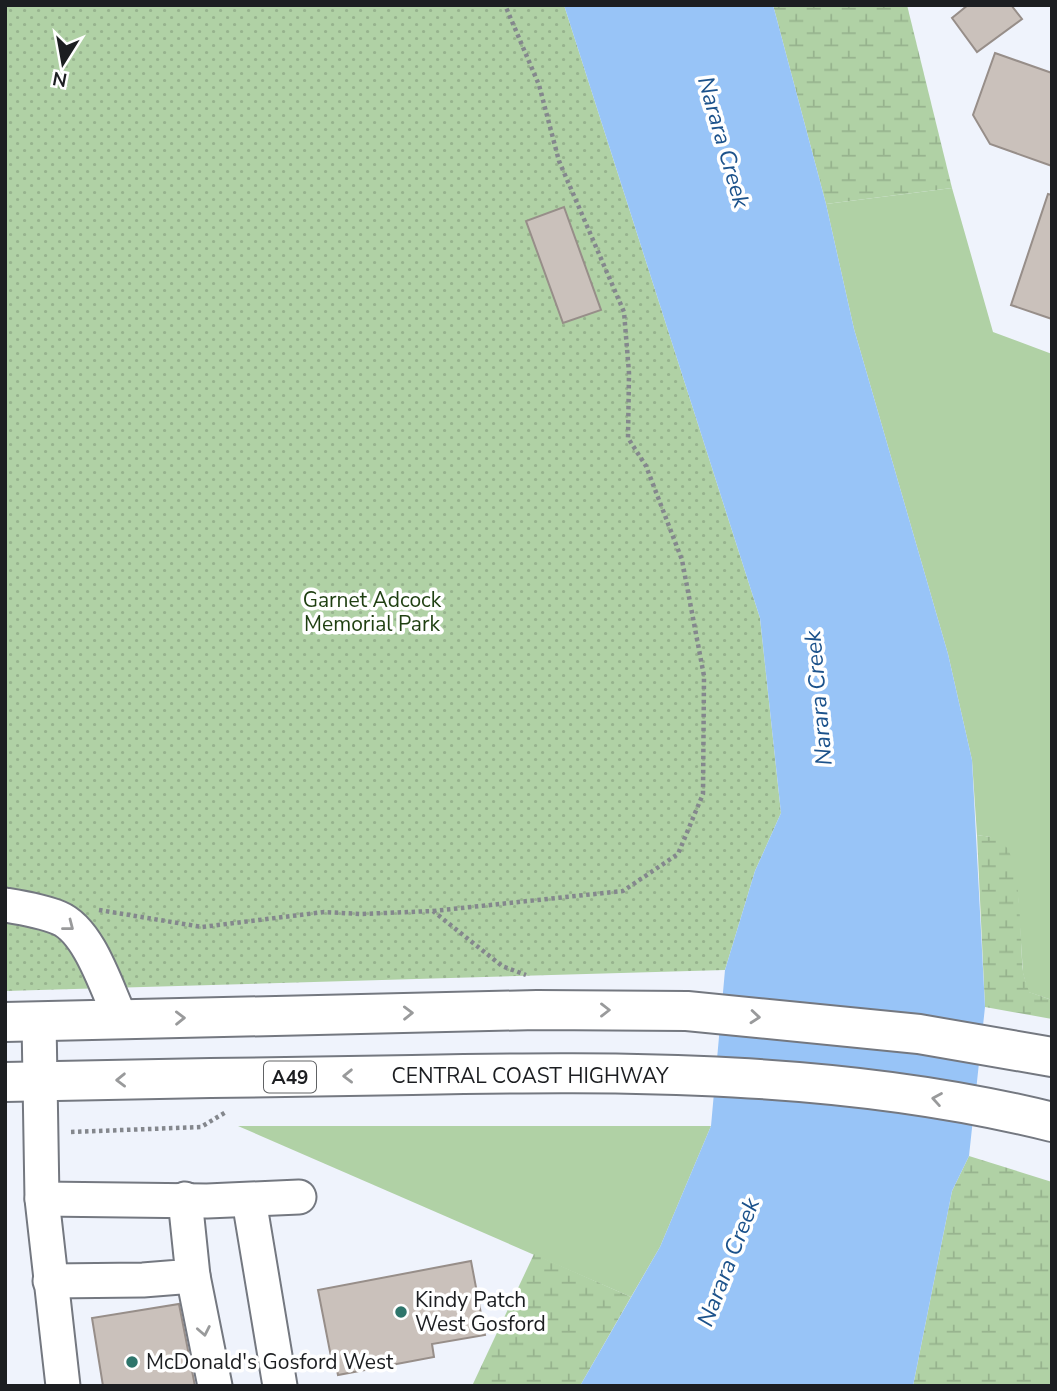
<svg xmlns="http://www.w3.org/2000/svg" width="1057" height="1391" font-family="'Nunito Sans',sans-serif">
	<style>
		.grass { fill: #b0d1a5 }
		.wetland { fill: url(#wetland-marsh) }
		.park { fill: url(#park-dots) }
		.water { fill: #98c4f7 }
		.building { fill: #cac1bb; stroke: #978e89; stroke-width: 2 }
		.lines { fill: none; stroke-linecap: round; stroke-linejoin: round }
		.minor-casing { stroke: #747880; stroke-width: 37 }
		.highway-casing { stroke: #747880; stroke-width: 42 }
		.path { stroke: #84878d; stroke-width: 4.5; stroke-dasharray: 3.5 3.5; stroke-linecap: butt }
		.minor { stroke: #fff; stroke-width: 33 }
		.highway { stroke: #fff; stroke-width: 38 }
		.oneway { stroke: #999a9b }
		.poi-dot { fill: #2e756b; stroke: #fff; stroke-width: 2.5 }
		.labels { text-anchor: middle; stroke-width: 7; stroke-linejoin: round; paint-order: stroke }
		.shield { fill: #fff; stroke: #606264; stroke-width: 2 }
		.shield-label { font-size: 19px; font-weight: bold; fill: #1c1e21 }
		.park-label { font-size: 21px; fill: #1f3f11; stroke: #fff }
		.street-label { font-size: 21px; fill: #1c1e21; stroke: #fff }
		.poi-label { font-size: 21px; fill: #1c1e21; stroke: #fff; text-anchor: start }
		.water-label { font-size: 23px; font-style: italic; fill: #1c528b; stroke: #fff }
	</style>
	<defs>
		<pattern id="wetland-marsh" width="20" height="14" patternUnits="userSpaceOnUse" patternTransform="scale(1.75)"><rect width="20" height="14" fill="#b0d1a5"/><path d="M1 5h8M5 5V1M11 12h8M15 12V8" fill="none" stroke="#97b38e"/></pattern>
		<pattern id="park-dots" width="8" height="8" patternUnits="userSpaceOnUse" patternTransform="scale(1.75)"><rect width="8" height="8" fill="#b0d1a5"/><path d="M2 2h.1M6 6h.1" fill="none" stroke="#97b38e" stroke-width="1.8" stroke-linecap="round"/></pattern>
	</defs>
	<rect width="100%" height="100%" fill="#eff3fc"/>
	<g class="grass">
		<path d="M 952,188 L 993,332 L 1052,354 L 1052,1000 L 1028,992 L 1023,973 L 1018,897 L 990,837 L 977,835 L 972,760 L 948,654 L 854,329 L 826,204 Z"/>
		<path d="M 238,1126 L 711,1126 L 660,1247 L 631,1297 Z"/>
	</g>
	<g class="wetland">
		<path d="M 773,5 L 907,5 L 952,188 L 826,204 Z"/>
		<path d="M 977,835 C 986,836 996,837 1003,843 C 1022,859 1020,945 1023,971 C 1024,978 1027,985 1029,992 L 1052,1000 L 1052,1019 L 985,1007 Z"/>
		<path d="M 969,1156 L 1052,1182 L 1052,1386 L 913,1386 L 952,1191 Z"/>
		<path d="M 534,1254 L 631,1297 L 580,1386 L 472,1386 Z"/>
	</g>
	<path class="park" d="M 5,5 L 564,5 L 760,618 L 781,813 L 755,871 L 725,970 L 5,991 Z"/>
	<path class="water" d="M 564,5 L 773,5 L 826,204 L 854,329 L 948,654 L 972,760 L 985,1007 L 969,1156 L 952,1191 L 913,1386 L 580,1386 L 660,1247 L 711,1126 L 725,970 L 755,871 L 781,813 L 760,618 Z"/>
	<g class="building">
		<path d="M 968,5 L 1011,5 L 1022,19 L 977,52 L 952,18 Z"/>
		<path d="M 995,53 L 1052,73 L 1052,166 L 990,144 L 973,115 Z"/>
		<path d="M 1048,194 L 1052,195 L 1052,319 L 1011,305 Z"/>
		<path d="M 564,207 L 601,310 L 563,323 L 526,221 Z"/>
		<path d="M 471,1261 L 485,1335 L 432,1344 L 434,1357 L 338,1375 L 335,1361 L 332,1362 L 318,1290 Z"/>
		<path d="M 179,1304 L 195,1386 L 103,1386 L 92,1318 Z"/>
	</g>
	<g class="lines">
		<g class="minor-casing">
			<g id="minor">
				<path d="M 5,905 C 23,908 42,911 59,918 C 90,931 107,990 121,1019"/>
				<path d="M 39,1021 L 42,1199 L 63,1386"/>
				<path d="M 42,1199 L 207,1201 L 299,1197"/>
				<path d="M 249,1200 L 280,1386"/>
				<path d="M 193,1276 L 215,1386"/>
				<path d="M 50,1281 L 143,1280 L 193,1276 L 185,1199"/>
			</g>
		</g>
		<g class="highway-casing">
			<g id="highway">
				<path d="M 5,1022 L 537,1010 L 687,1011 L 919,1034 L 1052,1057"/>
				<path d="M 5,1082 C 141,1079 276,1077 412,1075 C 625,1071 844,1070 1052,1122"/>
			</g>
		</g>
		<g class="path">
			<path d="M 99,910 L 202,927 L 324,912 L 361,914 L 433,911 L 502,966 L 526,975"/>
			<path d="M 433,911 L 623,891 L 678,854 L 703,794 L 704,676 L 682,560 L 646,466 L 628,438 L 629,373 L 624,312 L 559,161 L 539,85 L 505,5"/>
			<path d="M 71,1132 L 201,1127 L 226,1112"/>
		</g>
		<use href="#minor" class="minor"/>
		<use href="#highway" class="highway"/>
	</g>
	<defs><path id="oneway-chevron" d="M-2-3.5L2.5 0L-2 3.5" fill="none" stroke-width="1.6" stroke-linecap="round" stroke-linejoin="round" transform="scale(1.75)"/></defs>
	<g class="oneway">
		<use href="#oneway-chevron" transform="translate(69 926) rotate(38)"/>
		<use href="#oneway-chevron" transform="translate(605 1010)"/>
		<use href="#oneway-chevron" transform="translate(408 1013) rotate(-1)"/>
		<use href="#oneway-chevron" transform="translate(755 1017) rotate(5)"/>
		<use href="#oneway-chevron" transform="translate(180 1018) rotate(-1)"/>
		<use href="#oneway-chevron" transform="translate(348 1076) rotate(179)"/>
		<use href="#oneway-chevron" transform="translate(121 1080) rotate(179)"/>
		<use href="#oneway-chevron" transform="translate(937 1099) rotate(-170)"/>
		<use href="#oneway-chevron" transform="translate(204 1331) rotate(79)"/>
	</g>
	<g class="poi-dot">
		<circle cx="401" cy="1312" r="7"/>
		<circle cx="132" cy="1362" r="7"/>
	</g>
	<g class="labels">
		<rect class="shield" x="264" y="1061.5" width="52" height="31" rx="5"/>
		<g class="shield-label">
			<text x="290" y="1084">A49</text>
		</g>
		<g class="park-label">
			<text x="372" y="607">Garnet Adcock<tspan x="372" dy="24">Memorial Park</tspan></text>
		</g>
		<g class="street-label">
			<text x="530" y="1083">CENTRAL COAST HIGHWAY</text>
		</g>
		<g class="poi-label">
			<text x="415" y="1307">Kindy Patch<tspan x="415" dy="24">West Gosford</tspan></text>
			<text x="146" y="1369">McDonald's Gosford West</text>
		</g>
		<g class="water-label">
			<text transform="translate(724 142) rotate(74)" y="8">Narara Creek</text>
			<text transform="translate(818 698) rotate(-95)" y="8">Narara Creek</text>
			<text transform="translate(728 1262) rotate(-69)" y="8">Narara Creek</text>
		</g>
	</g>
	<rect width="1057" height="1391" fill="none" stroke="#1c1e21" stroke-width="14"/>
	<g transform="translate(63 63) rotate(191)" stroke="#ffffff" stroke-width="5" paint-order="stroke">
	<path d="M0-5L12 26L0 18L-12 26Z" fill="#1c1e21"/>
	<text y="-10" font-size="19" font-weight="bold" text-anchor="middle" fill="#1c1e21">N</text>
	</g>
</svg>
